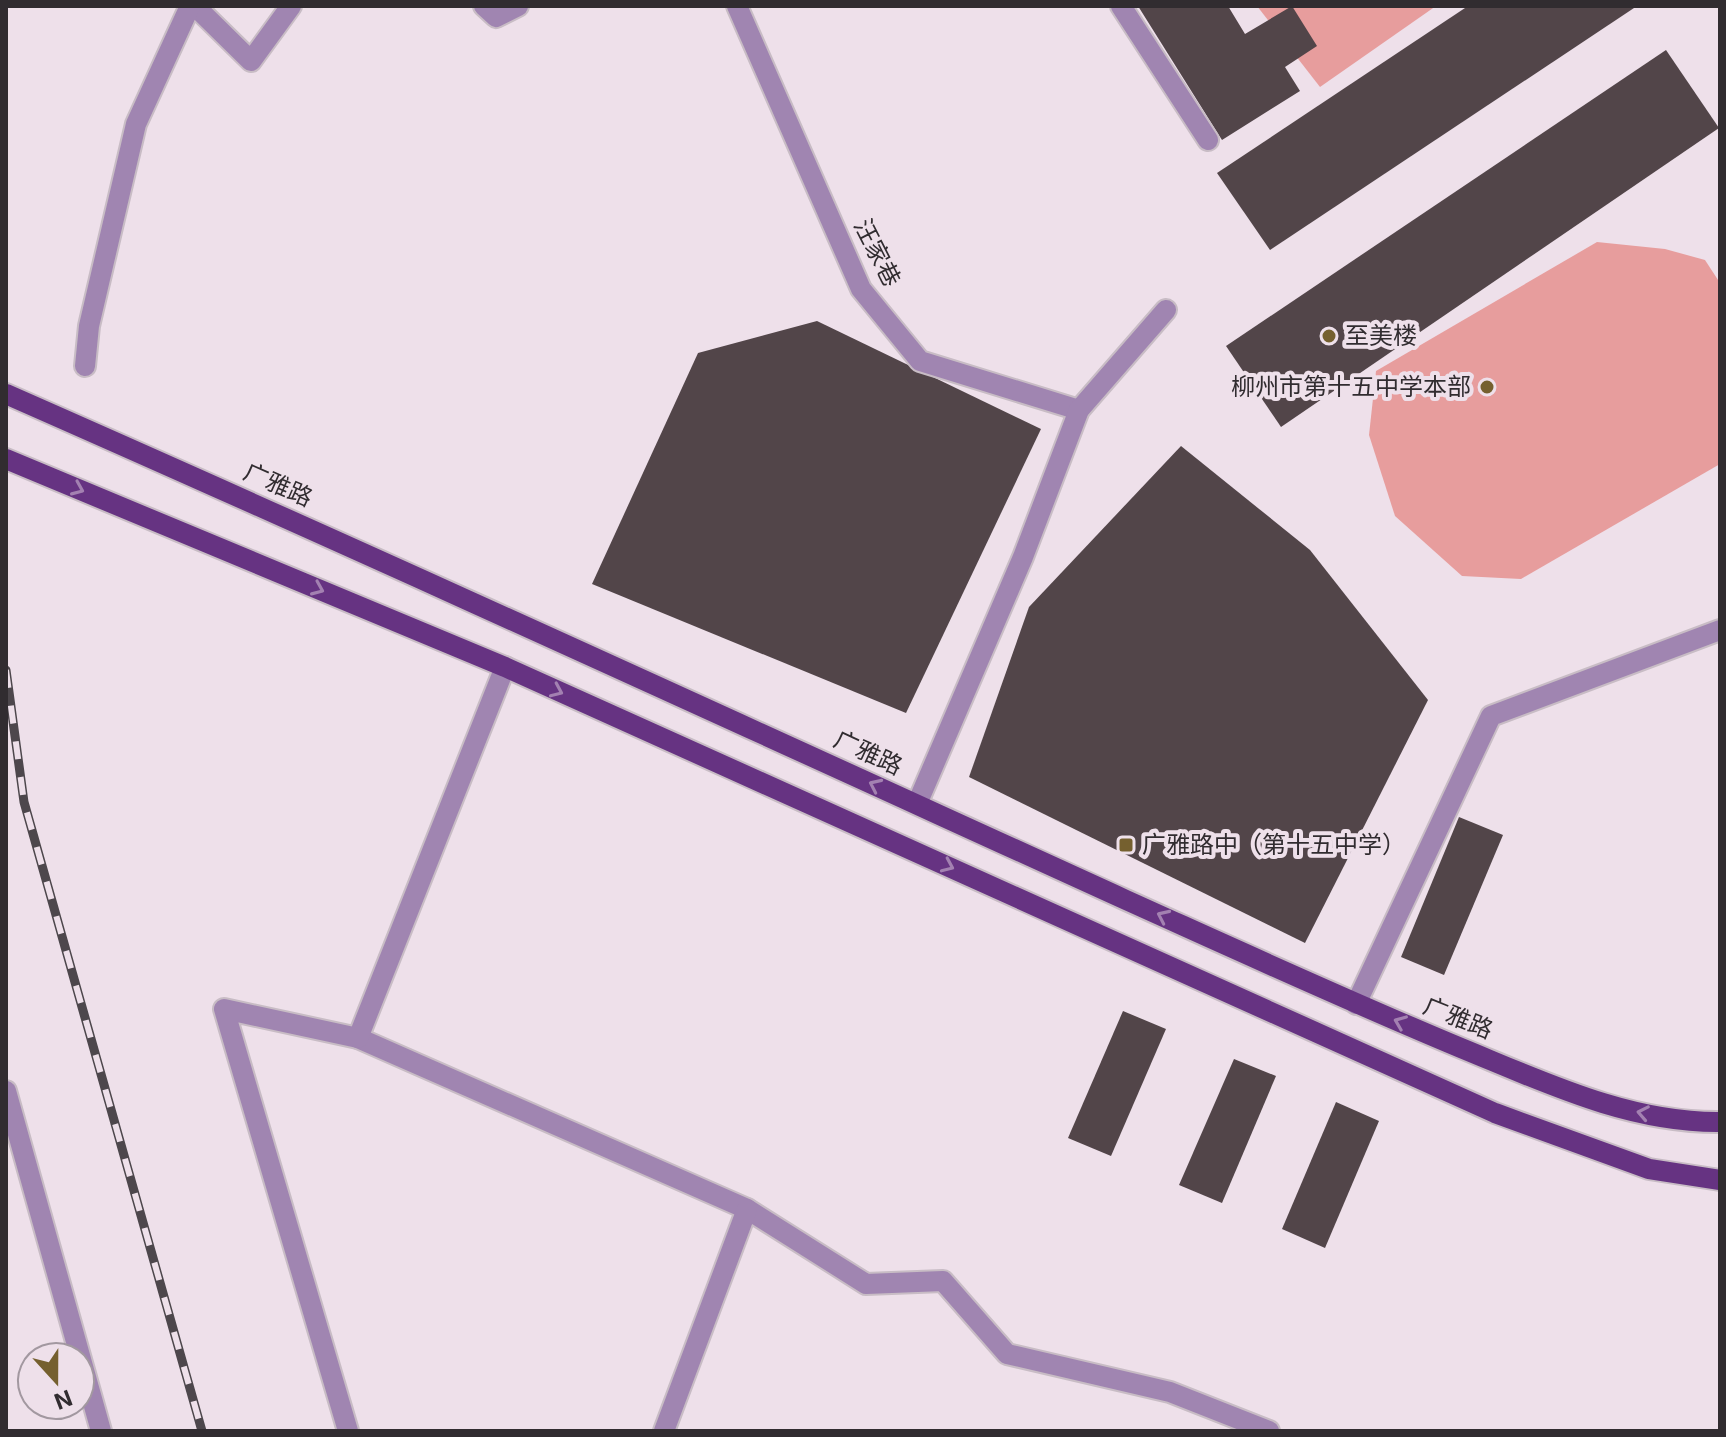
<svg xmlns="http://www.w3.org/2000/svg" width="1726" height="1437" font-family="Inter,'Noto Sans SC',sans-serif">
	<style>
		.green { fill: #e79d9d }
		.building { fill: #524549 }
		.lines { fill: none; stroke-linecap: round; stroke-linejoin: round }
		.minor-casing { stroke: #c8bcc5; stroke-width: 24 }
		.major-casing { stroke: #c8bcc5; stroke-width: 24 }
		.minor { stroke: #a085b1; stroke-width: 20 }
		.major { stroke: #663382; stroke-width: 20 }
		.rail-casing { stroke: #4d474c; stroke-width: 9 }
		.rail { stroke: #eee0ea; stroke-width: 6; stroke-dasharray: 18; stroke-linecap: butt }
		.oneway { stroke: #a381b1 }
		.poi-dot { fill: #75602f; stroke: #eee0ea; stroke-width: 3 }
		.labels { text-anchor: middle; stroke-width: 8; stroke-linejoin: round; paint-order: stroke }
		.street-label { font-size: 24px; fill: #312c30; stroke: #eee0ea }
		.poi-label { font-size: 24px; fill: #312c30; stroke: #eee0ea; text-anchor: start }
	</style>
	<rect width="100%" height="100%" fill="#eee0ea"/>
	<g class="green">
		<path d="M 1257,6 L 1436,6 L 1320,87 Z"/>
		<path d="M 1597,242 L 1665,249 L 1705,260 L 1720,283 L 1720,464 L 1521,579 L 1462,576 L 1395,516 L 1369,435 L 1376,371 Z"/>
	</g>
	<g class="building">
		<path d="M 1138,6 L 1228,6 L 1245,34 L 1292,6 L 1317,46 L 1285,67 L 1300,91 L 1222,140 Z"/>
		<path d="M 1468,6 L 1637,6 L 1270,250 L 1217,173 Z"/>
		<path d="M 1666,50 L 1719,128 L 1281,427 L 1226,346 Z"/>
		<path d="M 817,321 L 1041,429 L 906,713 L 592,584 L 698,353 Z"/>
		<path d="M 1181,446 L 1310,550 L 1428,700 L 1305,943 L 969,777 L 1029,607 Z"/>
		<path d="M 1459,817 L 1503,835 L 1444,975 L 1401,957 Z"/>
		<path d="M 1123,1011 L 1166,1029 L 1111,1156 L 1068,1138 Z"/>
		<path d="M 1234,1059 L 1276,1076 L 1222,1203 L 1179,1185 Z"/>
		<path d="M 1336,1102 L 1379,1121 L 1325,1248 L 1282,1229 Z"/>
	</g>
	<g class="lines">
		<g class="minor-casing">
			<g id="minor">
				<path d="M 195,6 L 251,61 L 291,6"/>
				<path d="M 484,6 L 496,17 L 518,6"/>
				<path d="M 737,6 L 861,289 L 920,361 L 1079,410"/>
				<path d="M 1121,6 L 1208,140"/>
				<path d="M 85,366 L 89,326 L 136,124 L 190,6"/>
				<path d="M 917,804 L 1023,557 L 1079,410 L 1166,310"/>
				<path d="M 1356,1004 L 1491,716 L 1720,630"/>
				<path d="M 358,1038 L 747,1209 L 866,1284 L 943,1281 L 1007,1354 L 1170,1392 L 1269,1431"/>
				<path d="M 6,1091 L 101,1431"/>
				<path d="M 348,1431 L 224,1009 L 358,1038 L 505,667"/>
				<path d="M 664,1431 L 747,1209"/>
			</g>
		</g>
		<g class="major-casing">
			<g id="major">
				<path d="M 6,394 C 381,559 753,730 1126,900 C 1237,950 1348,1001 1461,1048 C 1544,1082 1629,1123 1720,1122"/>
				<path d="M 6,459 L 505,667 L 1495,1113 L 1649,1169 L 1720,1180"/>
			</g>
		</g>
		<use href="#minor" class="minor"/>
		<use href="#major" class="major"/>
		<g class="rail-casing">
			<path id="rail" d="M 6,670 L 24,802 L 202,1431"/>
		</g>
		<use href="#rail" class="rail"/>
	</g>
	<defs><path id="oneway-chevron" d="M-2-3.5L2.5 0L-2 3.5" fill="none" stroke-width="1.6" stroke-linecap="round" stroke-linejoin="round" transform="scale(2)"/></defs>
	<g class="oneway">
		<use href="#oneway-chevron" transform="translate(78 489) rotate(23)"/>
		<use href="#oneway-chevron" transform="translate(318 589) rotate(23)"/>
		<use href="#oneway-chevron" transform="translate(557 691) rotate(24)"/>
		<use href="#oneway-chevron" transform="translate(875 785) rotate(-155)"/>
		<use href="#oneway-chevron" transform="translate(948 866) rotate(24)"/>
		<use href="#oneway-chevron" transform="translate(1163 916) rotate(-155)"/>
		<use href="#oneway-chevron" transform="translate(1400 1022) rotate(-158)"/>
		<use href="#oneway-chevron" transform="translate(1643 1113) rotate(-169)"/>
	</g>
	<g class="poi-dot">
		<circle cx="1329" cy="336" r="8"/>
		<circle cx="1487" cy="387" r="8"/>
		<rect x="1118" y="837" width="16" height="16" rx="4"/>
	</g>
	<g class="labels">
		<g class="street-label">
			<text transform="translate(877 253) rotate(63)" y="8">汪家巷</text>
			<text transform="translate(278 485) rotate(24)" y="8">广雅路</text>
			<text transform="translate(868 753) rotate(25)" y="8">广雅路</text>
			<text transform="translate(1458 1018) rotate(22)" y="8">广雅路</text>
		</g>
		<g class="poi-label">
			<text x="1345" y="344">至美楼</text>
			<text x="1471" y="395" text-anchor="end">柳州市第十五中学本部</text>
			<text x="1142" y="853">广雅路中（第十五中学）</text>
		</g>
	</g>
	<rect width="1726" height="1437" fill="none" stroke="#312c30" stroke-width="16"/>
	<g transform="translate(56 1381) rotate(159)"><circle r="38" fill="#eee0ea" stroke="#a298a0" stroke-width="2"/>
	<path d="M0-6L14 30L0 20L-14 30Z" fill="#75602f"/>
	<text y="-12" font-size="22" font-weight="bold" text-anchor="middle" fill="#312c30">N</text>
	</g>
</svg>
